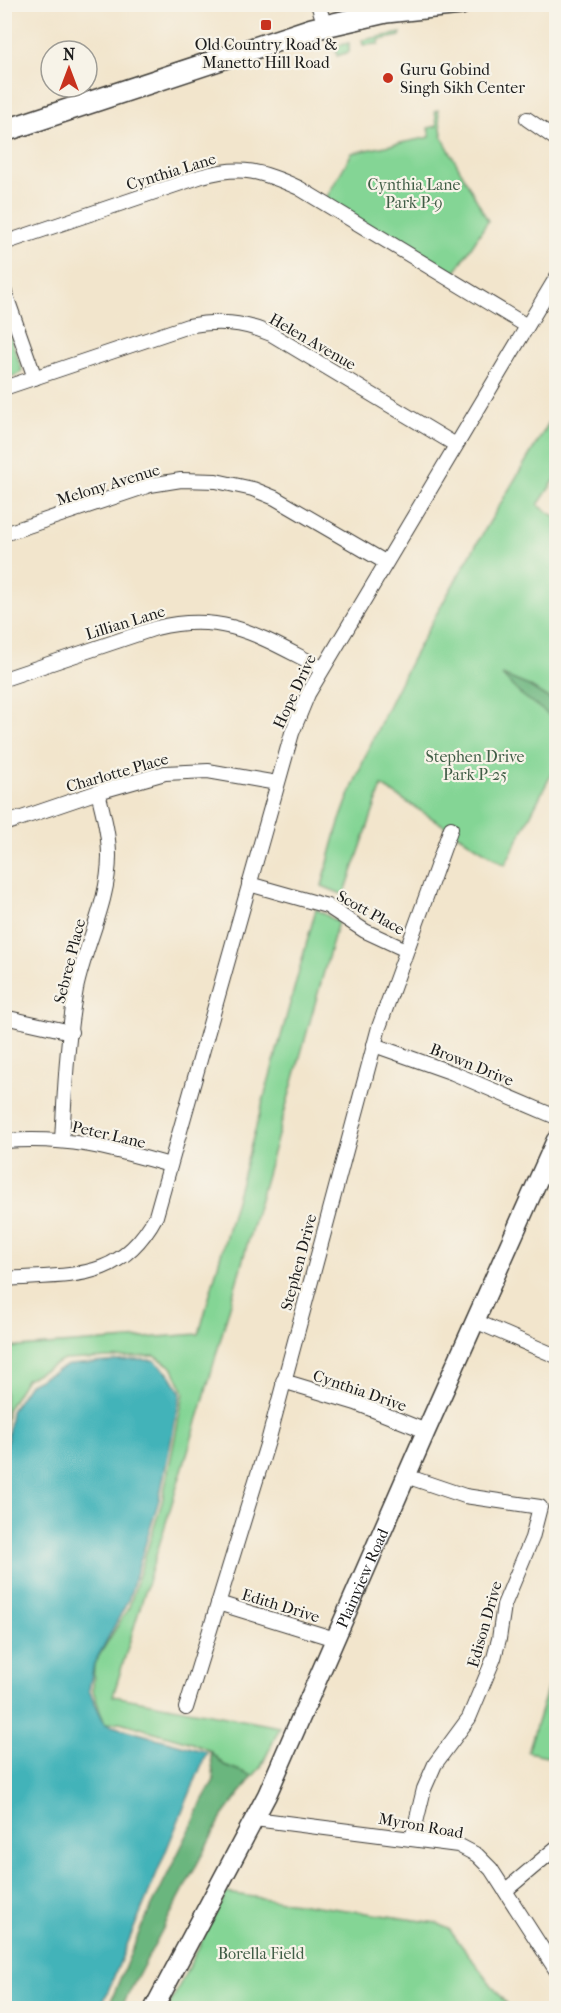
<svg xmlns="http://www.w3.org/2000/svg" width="561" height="2013" font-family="'IM FELL French Canon',serif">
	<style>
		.green { fill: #84d595; stroke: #507858; stroke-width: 1.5 }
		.forest { fill: #6bb67e; stroke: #44694d; stroke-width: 1.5 }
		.water { fill: #42b3b9; stroke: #2f686a; stroke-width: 1.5 }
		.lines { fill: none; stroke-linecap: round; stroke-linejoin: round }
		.minor-casing { stroke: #3c3a36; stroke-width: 16 }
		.secondary-casing { stroke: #3c3a36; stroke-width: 21 }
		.primary-casing { stroke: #3c3a36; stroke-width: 24 }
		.minor { stroke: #fff; stroke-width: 14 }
		.secondary { stroke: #fff; stroke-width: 18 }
		.primary { stroke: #fff; stroke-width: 21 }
		.poi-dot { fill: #c8321e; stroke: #f7f3e8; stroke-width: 2 }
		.labels { text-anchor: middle; stroke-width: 4.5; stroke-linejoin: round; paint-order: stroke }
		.poi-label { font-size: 16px; fill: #1c1c1c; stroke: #f7f3e8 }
		.street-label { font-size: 16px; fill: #1c1c1c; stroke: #f7f3e8 }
		.park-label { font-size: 16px; fill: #405d46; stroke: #f7f3e8 }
	</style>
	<rect width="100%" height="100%" fill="#f7f3e8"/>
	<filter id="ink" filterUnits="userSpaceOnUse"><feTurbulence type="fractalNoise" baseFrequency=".0167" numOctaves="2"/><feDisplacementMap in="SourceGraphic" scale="12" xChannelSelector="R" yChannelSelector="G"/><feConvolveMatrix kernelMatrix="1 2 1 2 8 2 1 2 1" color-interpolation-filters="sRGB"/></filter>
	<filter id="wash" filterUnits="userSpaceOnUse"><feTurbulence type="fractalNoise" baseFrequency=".008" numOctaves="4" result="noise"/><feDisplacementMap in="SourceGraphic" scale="24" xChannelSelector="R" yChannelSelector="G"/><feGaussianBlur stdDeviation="1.35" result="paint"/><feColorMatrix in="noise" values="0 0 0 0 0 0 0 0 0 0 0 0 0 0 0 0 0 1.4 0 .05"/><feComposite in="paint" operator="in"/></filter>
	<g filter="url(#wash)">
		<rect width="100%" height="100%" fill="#f2e5cc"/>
		<g class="green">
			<path d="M 401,33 L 400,36 L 379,40 L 379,44 L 363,45 L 362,40 Z"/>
			<path d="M 349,43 L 349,52 L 337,56 L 335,46 Z"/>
			<path d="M 438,110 L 442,134 L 441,135 L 488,221 L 452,277 L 325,200 L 352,153 L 430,137 L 428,128 L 437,126 L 435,111 Z"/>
			<path d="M 4,318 L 22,370 L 19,374 L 5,379 Z"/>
			<path d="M 556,411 L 556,478 L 538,505 L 556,517 L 556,765 L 505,865 L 382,786 L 344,895 L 322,886 C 328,864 333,841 340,820 C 392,676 478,542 556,411 Z"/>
			<path d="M 316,909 L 338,922 L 202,1405 L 113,1696 L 280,1727 L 261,1767 L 253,1776 L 224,1765 L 210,1751 L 192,1743 L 120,1722 L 105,1724 L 93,1691 L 94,1664 L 129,1607 L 162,1502 L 184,1392 L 172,1367 L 155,1356 L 64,1360 L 26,1379 L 7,1410 L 5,1432 L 5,1348 L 199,1334 Z"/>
			<path d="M 556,1661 L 556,1758 L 528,1752 Z"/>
			<path d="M 226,1893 L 437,1923 L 449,1929 L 509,2008 L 168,2008 Z"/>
		</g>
		<g class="forest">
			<path d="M 502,675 L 529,686 L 556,703 L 556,720 L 519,693 Z"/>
			<path d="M 210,1751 L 224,1765 L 253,1776 L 221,1819 L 121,2008 L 108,2008 L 141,1928 L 194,1821 L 202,1801 L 214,1780 Z"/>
		</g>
		<path class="water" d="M 131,1360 L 154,1360 L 171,1376 L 181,1393 L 159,1500 L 128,1601 L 94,1664 L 89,1690 L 105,1724 L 207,1752 L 101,2008 L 5,2008 L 4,1467 L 11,1411 L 29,1384 L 68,1365 Z"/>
	</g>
	<g filter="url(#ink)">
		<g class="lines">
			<g class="minor-casing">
				<g id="minor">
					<path d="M 318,4 L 325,26"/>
					<path d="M 527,119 L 556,139"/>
					<path d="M 4,243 L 202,176 C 242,165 262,171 299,188 L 527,326"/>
					<path d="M 4,290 L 35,378"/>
					<path d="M 4,388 L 188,326 C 218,320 243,322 271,334 L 456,445"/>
					<path d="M 4,534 L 150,485 L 181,480 L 216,481 L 253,489 L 275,498 L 385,562"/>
					<path d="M 4,679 L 156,628 C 226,611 262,638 322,668"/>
					<path d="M 4,824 L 98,792 L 165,773 L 208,771 L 277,783"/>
					<path d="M 249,884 L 327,906 L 365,931 L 406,950"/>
					<path d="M 4,1017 L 71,1032"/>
					<path d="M 374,1045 L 453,1073 L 556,1117"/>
					<path d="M 62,1140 C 65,1090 67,1038 76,989 C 85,945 109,902 109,856 C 109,834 103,813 98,792"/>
					<path d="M 4,1141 C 69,1136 110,1148 170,1165"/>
					<path d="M 4,1279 C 71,1274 120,1283 156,1216 L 292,733 L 308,694 L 556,278"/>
					<path d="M 475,1321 L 556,1356"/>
					<path d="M 283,1381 L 356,1403 L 426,1431"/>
					<path d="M 406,1476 L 465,1496 L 540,1507 L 532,1538 L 504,1605 L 499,1639 L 494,1658 L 469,1718 L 435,1764 L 424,1789 L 412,1839"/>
					<path d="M 218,1603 L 335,1639"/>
					<path d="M 186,1708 L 269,1438 L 379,1027 L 451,828"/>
					<path d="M 255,1819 L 458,1845 L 477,1855 L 491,1869 L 556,1970"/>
					<path d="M 506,1890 L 556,1848"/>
				</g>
			</g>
			<g class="secondary-casing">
				<g id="secondary">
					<path id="s1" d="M 154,2008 L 267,1795 L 426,1431 L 556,1140"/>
				</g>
			</g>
			<g class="primary-casing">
				<path id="primary" d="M 4,131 L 312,29 L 386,12 L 461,4"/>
			</g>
			<use href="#minor" class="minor"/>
			<use href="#secondary" class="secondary"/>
			<use href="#primary" class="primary"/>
		</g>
	</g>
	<g class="poi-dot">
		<rect x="260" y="19" width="12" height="12" rx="3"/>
		<circle cx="388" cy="78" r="6"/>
	</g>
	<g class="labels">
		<g class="poi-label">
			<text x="266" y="50">Old Country Road &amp;<tspan x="266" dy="18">Manetto Hill Road</tspan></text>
			<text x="400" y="75" text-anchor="start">Guru Gobind<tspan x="400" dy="18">Singh Sikh Center</tspan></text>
		</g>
		<g class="street-label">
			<text transform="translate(171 171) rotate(-17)" y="6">Cynthia Lane</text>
			<text transform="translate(313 341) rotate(30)" y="6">Helen Avenue</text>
			<text transform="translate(108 484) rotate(-17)" y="6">Melony Avenue</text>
			<text transform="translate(125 622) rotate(-17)" y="6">Lillian Lane</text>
			<text transform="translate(294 691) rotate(-65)" y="6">Hope Drive</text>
			<text transform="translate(117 772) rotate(-16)" y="6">Charlotte Place</text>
			<text transform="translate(371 912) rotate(29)" y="6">Scott Place</text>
			<text transform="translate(69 961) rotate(-76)" y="6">Sebree Place</text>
			<text transform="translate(472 1064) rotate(22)" y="6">Brown Drive</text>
			<text transform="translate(109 1134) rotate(13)" y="6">Peter Lane</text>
			<text transform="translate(298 1262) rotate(-75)" y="6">Stephen Drive</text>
			<text transform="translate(360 1390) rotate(19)" y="6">Cynthia Drive</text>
			<text dy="6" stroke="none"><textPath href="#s1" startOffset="478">Plainview Road</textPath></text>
			<text transform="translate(281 1605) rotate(17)" y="6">Edith Drive</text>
			<text transform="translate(484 1624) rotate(-74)" y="6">Edison Drive</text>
			<text transform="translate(421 1825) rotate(10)" y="6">Myron Road</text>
		</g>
		<g class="park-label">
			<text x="414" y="190">Cynthia Lane<tspan x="414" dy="18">Park P-9</tspan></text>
			<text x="475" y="762">Stephen Drive<tspan x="475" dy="18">Park P-25</tspan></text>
			<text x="261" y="1959">Borella Field</text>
		</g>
	</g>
	<rect width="561" height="2013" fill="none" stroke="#f7f3e8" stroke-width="24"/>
	<g transform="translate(69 69)"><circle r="28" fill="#f7f3e8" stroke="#9f9d96" stroke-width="1.5"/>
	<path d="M0-4.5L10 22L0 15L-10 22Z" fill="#c8321e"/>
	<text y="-9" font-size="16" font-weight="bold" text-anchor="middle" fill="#1c1c1c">N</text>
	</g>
</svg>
